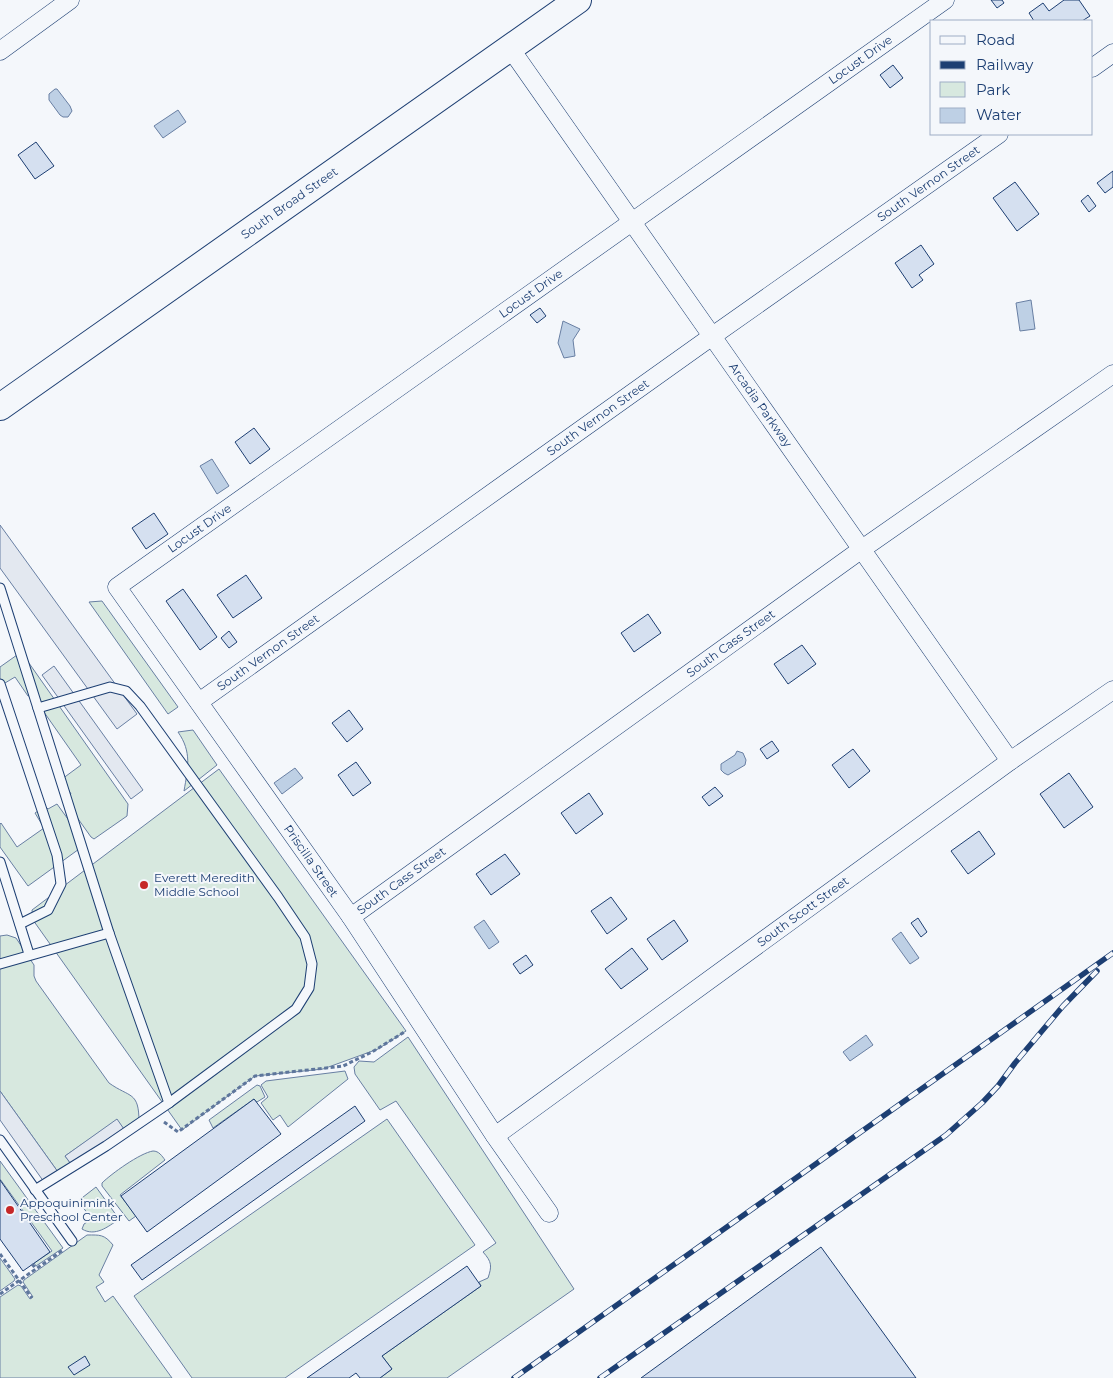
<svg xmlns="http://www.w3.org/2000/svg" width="1113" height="1378" font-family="Montserrat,sans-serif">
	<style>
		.green { fill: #d7e8df; stroke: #687fa3 }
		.parking { fill: #e3e8f0; stroke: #687fa3 }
		.water { fill: #bed0e5; stroke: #687fa3 }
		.building { fill: #d5e0f0; stroke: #1d3f73 }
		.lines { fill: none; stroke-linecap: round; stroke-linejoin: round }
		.service-casing { stroke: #1d3f73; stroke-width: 11 }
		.minor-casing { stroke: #1d3f73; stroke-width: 19 }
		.primary-casing { stroke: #1d3f73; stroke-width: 28 }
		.path { stroke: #5e769c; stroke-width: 3; stroke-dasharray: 4 2.5; stroke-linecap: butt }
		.service { stroke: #f4f7fb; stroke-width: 9 }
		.minor { stroke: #f4f7fb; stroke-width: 18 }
		.primary { stroke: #f4f7fb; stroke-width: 26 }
		.rail-casing { stroke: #1d3f73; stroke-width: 5.5 }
		.rail { stroke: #f4f7fb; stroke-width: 4; stroke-dasharray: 11; stroke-linecap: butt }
		.poi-dot { fill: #c62828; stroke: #f4f7fb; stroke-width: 2 }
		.labels { text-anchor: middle; stroke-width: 4; stroke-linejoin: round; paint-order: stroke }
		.street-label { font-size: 12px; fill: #1d3f73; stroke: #f4f7fb }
		.poi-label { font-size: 12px; fill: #1d3f73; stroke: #f4f7fb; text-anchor: start }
	</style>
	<rect width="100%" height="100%" fill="#f4f7fb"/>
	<g class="green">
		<path d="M 102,601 L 178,707 L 168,714 L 89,602 Z"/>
		<path d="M 17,655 L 24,656 L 128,804 L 127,816 L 94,839 L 91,837 L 64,799 L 71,794 L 62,779 L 81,765 L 32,695 L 28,696 L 15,677 L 0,686 L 0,667 Z"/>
		<path d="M 193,730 L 217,765 L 184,791 C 188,768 192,752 178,732 Z"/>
		<path d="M 219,769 L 406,1031 L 378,1049 L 323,1069 L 255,1076 L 182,1130 L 33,920 L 32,910 Z"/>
		<path d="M 57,804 L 86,844 L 28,886 L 0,847 L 0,824 L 1,823 L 17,847 L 44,828 L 35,813 L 45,806 L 48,809 Z"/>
		<path d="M 7,935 L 16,938 L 34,965 L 34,976 L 36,981 L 109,1083 C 130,1098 139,1091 139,1122 L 126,1132 L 117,1120 L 65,1156 L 74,1168 L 58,1172 L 0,1091 L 0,936 Z"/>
		<path d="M 408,1037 L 574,1289 L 447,1378 L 380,1378 L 392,1369 L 382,1356 L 481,1286 L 479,1282 L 488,1278 C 492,1266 492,1262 483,1252 L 496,1243 L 396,1101 L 380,1110 L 355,1074 L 354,1067 L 359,1061 L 374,1062 Z"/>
		<path d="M 345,1071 L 348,1079 L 288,1127 L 280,1115 L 273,1120 L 261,1103 L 268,1097 L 261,1085 L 266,1081 Z"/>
		<path d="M 257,1085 L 260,1086 L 265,1097 L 257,1102 L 254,1099 L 213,1128 L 209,1120 Z"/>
		<path d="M 387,1119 L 475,1245 L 285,1378 L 192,1378 L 134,1296 Z"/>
		<path d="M 153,1151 C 159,1151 162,1156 165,1160 L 120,1195 L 136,1216 L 129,1221 L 102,1186 L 102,1183 C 111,1174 140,1153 153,1151 Z"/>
		<path d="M 0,1161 L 63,1248 L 36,1266 L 34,1263 L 52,1251 L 0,1179 Z"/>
		<path d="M 96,1187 L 119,1219 C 108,1227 95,1237 82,1229 L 84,1224 L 92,1219 L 78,1201 Z"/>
		<path d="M 87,1235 C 100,1235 104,1234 113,1245 L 99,1275 L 104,1282 L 96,1287 L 105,1302 L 113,1296 L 172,1378 L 0,1378 L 0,1297 L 18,1285 L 21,1286 L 30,1299 L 33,1297 L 23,1282 L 24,1280 Z"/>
		<path d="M 0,1258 L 15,1279 L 14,1281 L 0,1291 Z"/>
	</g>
	<g class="parking">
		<path d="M 0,525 L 137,714 L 117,729 L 0,568 Z"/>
		<path d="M 54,666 L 143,790 L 131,799 L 42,675 Z"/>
		<path d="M 0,1091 L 58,1172 L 44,1182 L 0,1120 Z"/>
		<path d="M 117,1119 L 126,1132 L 74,1168 L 65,1156 Z"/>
	</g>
	<g class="water">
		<path d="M 55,89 L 57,89 L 70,106 L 72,111 L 68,117 L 63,117 L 60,115 L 49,100 L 49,94 Z"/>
		<path d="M 178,110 L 186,122 L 163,138 L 154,126 Z"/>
		<path d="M 1031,300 L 1035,329 L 1020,331 L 1016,303 Z"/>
		<path d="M 563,321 L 580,329 L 573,340 L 575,356 L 564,358 L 558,343 Z"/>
		<path d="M 212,459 L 229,486 L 217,494 L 200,466 Z"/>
		<path d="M 737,751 L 743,753 L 746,760 L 745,765 L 728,775 L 724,773 L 721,770 L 721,764 L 735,755 Z"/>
		<path d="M 295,768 L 303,778 L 282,794 L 274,783 Z"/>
		<path d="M 484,920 L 499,942 L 489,949 L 474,927 Z"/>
		<path d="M 901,932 L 919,958 L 910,964 L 892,939 Z"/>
		<path d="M 866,1035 L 873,1045 L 850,1061 L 843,1052 Z"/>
	</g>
	<g class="building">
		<path d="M 991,0 L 1002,0 L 1004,3 L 997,8 Z"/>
		<path d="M 1064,0 L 1079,0 L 1090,16 L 1082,21 L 1034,21 L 1029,13 L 1043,3 L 1049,11 Z"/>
		<path d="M 893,65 L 903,78 L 890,88 L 880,75 Z"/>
		<path d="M 36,142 L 54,166 L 35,179 L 18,155 Z"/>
		<path d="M 1113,171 L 1113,187 L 1105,193 L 1097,183 Z"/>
		<path d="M 1015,182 L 1039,214 L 1017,231 L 993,198 Z"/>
		<path d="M 1088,195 L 1096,206 L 1089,212 L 1081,201 Z"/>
		<path d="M 921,245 L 934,264 L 919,275 L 923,280 L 912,288 L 895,263 Z"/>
		<path d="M 540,308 L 546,316 L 537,323 L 530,315 Z"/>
		<path d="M 254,428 L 270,449 L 250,464 L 235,442 Z"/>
		<path d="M 154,513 L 168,534 L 146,549 L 132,528 Z"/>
		<path d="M 246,575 L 262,598 L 233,618 L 217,595 Z"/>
		<path d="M 183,589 L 217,637 L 200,650 L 166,601 Z"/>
		<path d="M 648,614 L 661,633 L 634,652 L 621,633 Z"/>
		<path d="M 229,631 L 237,642 L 229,648 L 221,638 Z"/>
		<path d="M 802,645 L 816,664 L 788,684 L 774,664 Z"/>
		<path d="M 349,710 L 363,729 L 347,742 L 332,723 Z"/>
		<path d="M 772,741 L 779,751 L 767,759 L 760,749 Z"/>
		<path d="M 853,749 L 870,771 L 849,788 L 832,765 Z"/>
		<path d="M 356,762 L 371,783 L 353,796 L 338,775 Z"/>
		<path d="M 1069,773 L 1093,807 L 1064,828 L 1040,794 Z"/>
		<path d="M 715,787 L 723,796 L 709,806 L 702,797 Z"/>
		<path d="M 589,793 L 603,814 L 576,834 L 561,813 Z"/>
		<path d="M 979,831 L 995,854 L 968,874 L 951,851 Z"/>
		<path d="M 505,854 L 520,874 L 491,895 L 476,874 Z"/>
		<path d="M 611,897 L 627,919 L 607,934 L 591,911 Z"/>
		<path d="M 918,918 L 927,932 L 921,937 L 911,923 Z"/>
		<path d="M 674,920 L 688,941 L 662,960 L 647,939 Z"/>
		<path d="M 632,948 L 648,969 L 621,989 L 605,969 Z"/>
		<path d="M 526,955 L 533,965 L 520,974 L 513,964 Z"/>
		<path d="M 254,1099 L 281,1134 L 147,1232 L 121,1196 Z"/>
		<path d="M 355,1106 L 365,1121 L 142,1280 L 131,1265 Z"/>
		<path d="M 0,1180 L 50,1252 L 23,1271 L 0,1239 Z"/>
		<path d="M 821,1247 L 916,1378 L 641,1378 Z"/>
		<path d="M 467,1266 L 481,1286 L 382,1356 L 392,1369 L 380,1378 L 360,1378 L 356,1373 L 349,1378 L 307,1378 Z"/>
		<path d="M 85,1356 L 90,1365 L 74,1375 L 68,1367 Z"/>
	</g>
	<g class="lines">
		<g class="service-casing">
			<g id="service">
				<path d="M 0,588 L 109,933 L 0,964"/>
				<path d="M 0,684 L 57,855 L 61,884 L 48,910 L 20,924"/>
				<path d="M 38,708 L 110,687 L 126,691 L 140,706 L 278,897 L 305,937 L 312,964 L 309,988 L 296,1009 L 169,1103"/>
				<path d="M 0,862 L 29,954"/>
				<path d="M 0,1140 L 72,1241"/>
				<path d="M 35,1190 L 106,1146 L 169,1103 L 109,933"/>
			</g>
		</g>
		<g class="minor-casing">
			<g id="minor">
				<path id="s1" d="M 510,48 L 1010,761"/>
				<path d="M 0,51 L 70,0"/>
				<path d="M 1092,68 L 1113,53"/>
				<path id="s2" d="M 199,702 L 711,337 L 999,134"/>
				<path id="s3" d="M 351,917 L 862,549 L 1113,374"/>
				<path id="s4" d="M 495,1136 L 1010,761 L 1113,690"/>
				<path id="s5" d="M 549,1213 L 495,1136 L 351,917 L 117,587 L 945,0"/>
			</g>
		</g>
		<g class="primary-casing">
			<g id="primary">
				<path id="s6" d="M 0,407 L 578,0"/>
			</g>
		</g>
		<g class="path">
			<path d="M 164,1122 L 178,1132 L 255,1076 L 343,1066 L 372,1052 L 406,1031"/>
			<path d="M 0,1254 L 32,1298"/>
			<path d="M 32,1264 L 36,1269"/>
			<path d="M 0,1294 L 63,1250"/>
		</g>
		<use href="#service" class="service"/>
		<use href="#minor" class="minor"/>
		<use href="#primary" class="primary"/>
		<g class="rail-casing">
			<g id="rail">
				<path d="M 514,1378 L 1113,953"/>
				<path d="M 600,1378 L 946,1135 L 982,1103 L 998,1086 L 1015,1063 L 1063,1006 L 1097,971"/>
			</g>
		</g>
		<use href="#rail" class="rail"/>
	</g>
	<g class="poi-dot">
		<circle cx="144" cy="885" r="5"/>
		<circle cx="10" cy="1210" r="5"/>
	</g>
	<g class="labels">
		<g class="street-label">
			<text dy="4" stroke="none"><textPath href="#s5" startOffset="1672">Locust Drive</textPath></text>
			<text dy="4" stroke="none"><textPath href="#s2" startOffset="895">South Vernon Street</textPath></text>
			<text dy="4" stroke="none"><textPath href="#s6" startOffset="354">South Broad Street</textPath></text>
			<text dy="4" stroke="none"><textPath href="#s5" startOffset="1268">Locust Drive</textPath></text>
			<text dy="4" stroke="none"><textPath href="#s1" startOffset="436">Arcadia Parkway</textPath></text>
			<text dy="4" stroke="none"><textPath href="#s2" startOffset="490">South Vernon Street</textPath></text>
			<text dy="4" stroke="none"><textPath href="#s5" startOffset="862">Locust Drive</textPath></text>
			<text dy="4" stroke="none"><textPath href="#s3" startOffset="468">South Cass Street</textPath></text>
			<text dy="4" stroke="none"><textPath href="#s2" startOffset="85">South Vernon Street</textPath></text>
			<text transform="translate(311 861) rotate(55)" y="4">Priscilla Street</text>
			<text dy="4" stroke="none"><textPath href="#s3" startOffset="62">South Cass Street</textPath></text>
			<text dy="4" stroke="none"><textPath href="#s4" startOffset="381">South Scott Street</textPath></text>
		</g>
		<g class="poi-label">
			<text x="154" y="882">Everett Meredith<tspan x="154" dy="14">Middle School</tspan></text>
			<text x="20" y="1207">Appoquinimink<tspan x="20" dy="14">Preschool Center</tspan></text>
		</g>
	</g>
	<rect x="930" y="20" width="162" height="115" fill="#f4f7fb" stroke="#9eadc5"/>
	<rect x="940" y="36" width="25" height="8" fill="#f4f7fb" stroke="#9eadc5"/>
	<text x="976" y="45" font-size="15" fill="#1d3f73">Road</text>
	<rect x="940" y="61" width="25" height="8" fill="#1d3f73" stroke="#9eadc5"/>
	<text x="976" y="70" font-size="15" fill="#1d3f73">Railway</text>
	<rect x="940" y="82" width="25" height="15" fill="#d7e8df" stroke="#9eadc5"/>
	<text x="976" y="95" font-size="15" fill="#1d3f73">Park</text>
	<rect x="940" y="108" width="25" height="15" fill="#bed0e5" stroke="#9eadc5"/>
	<text x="976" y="120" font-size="15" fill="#1d3f73">Water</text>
</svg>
